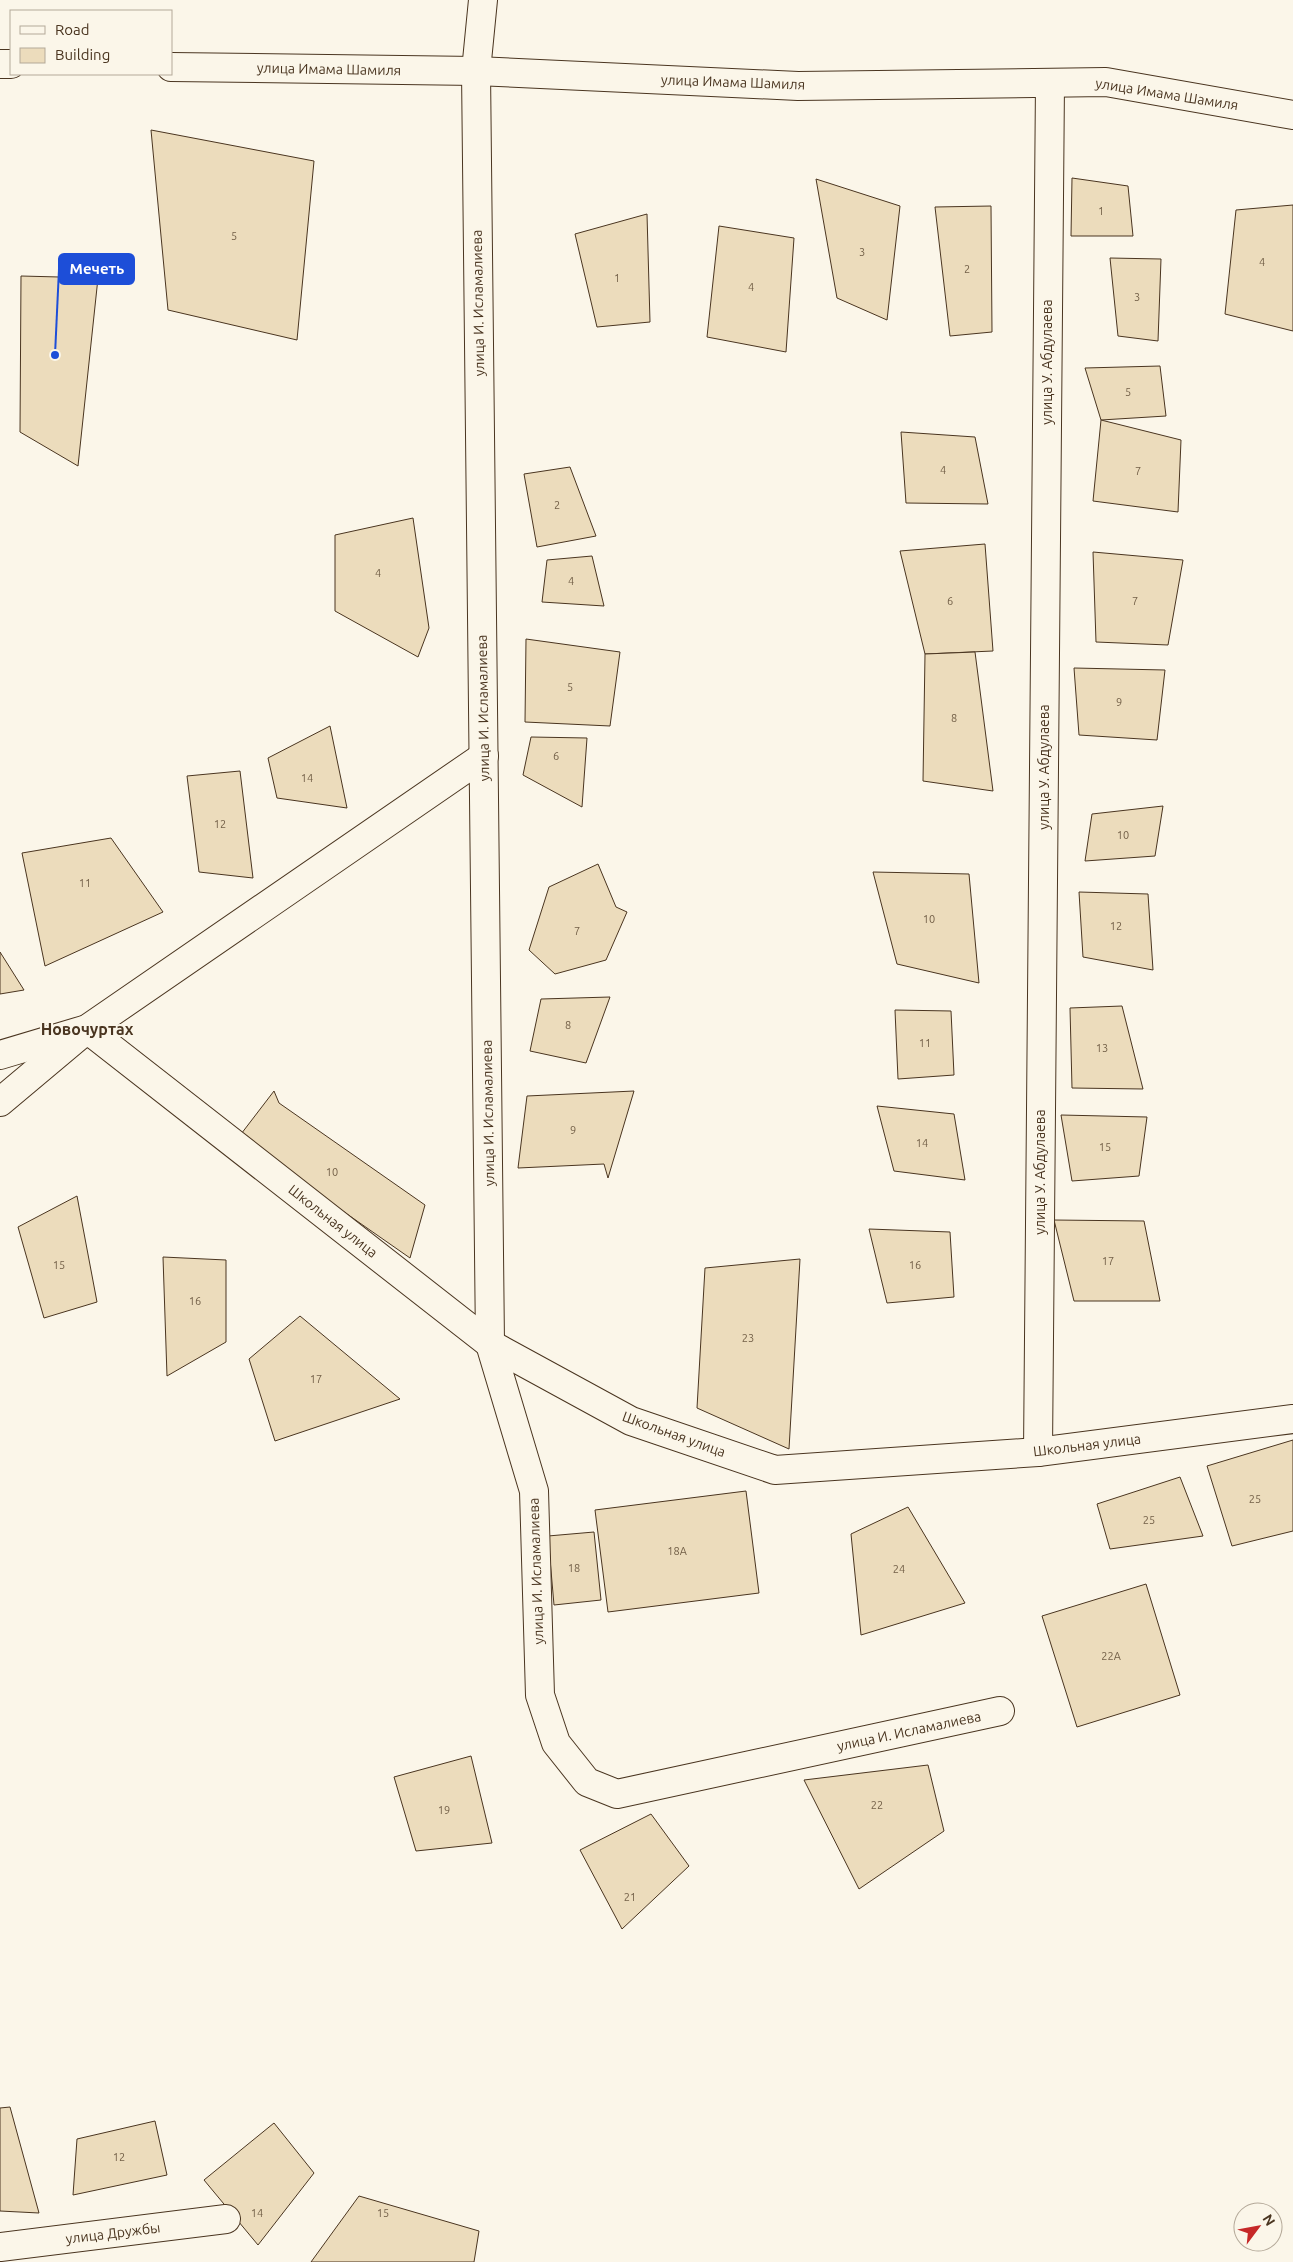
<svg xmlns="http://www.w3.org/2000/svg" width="1293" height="2262" font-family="Ubuntu,sans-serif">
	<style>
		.building { fill: #ecdcbc; stroke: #4a3520 }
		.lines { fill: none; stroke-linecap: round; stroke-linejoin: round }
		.minor-casing { stroke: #4a3520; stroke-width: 30 }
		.minor { stroke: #fbf6e9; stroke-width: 28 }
		.labels { text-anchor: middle; stroke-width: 4; stroke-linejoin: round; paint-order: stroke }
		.number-label { font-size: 11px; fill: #725f47 }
		.street-label { font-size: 14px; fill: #4a3520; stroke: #fbf6e9 }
		.quarter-label { font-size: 16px; font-weight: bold; fill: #4a3520; stroke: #fbf6e9 }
		.leader { fill: none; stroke: #1d4ed8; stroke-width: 2 }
		.callout-dot { fill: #1d4ed8; stroke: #fbf6e9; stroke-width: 2 }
		.callout { fill: #1d4ed8; stroke: #1d4ed8; stroke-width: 2 }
		.callout-label { font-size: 15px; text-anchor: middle; font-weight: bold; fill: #fff }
	</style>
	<rect width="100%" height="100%" fill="#fbf6e9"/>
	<g class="building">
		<path d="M 151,130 L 314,161 L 297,340 L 168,310 Z"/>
		<path d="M 1072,178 L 1128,186 L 1133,236 L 1071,236 Z"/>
		<path d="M 816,179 L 900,206 L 887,320 L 837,298 Z"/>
		<path d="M 1293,205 L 1293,331 L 1225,314 L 1236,210 Z"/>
		<path d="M 991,206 L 992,332 L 950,336 L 935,207 Z"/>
		<path d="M 647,214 L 650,322 L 597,327 L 575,234 Z"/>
		<path d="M 719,226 L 794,238 L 786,352 L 707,337 Z"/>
		<path d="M 1110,258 L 1161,259 L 1158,341 L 1118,336 Z"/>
		<path d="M 21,276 L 98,278 L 78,466 L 20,432 Z"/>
		<path d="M 1160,366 L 1166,416 L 1101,420 L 1085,368 Z"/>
		<path d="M 1101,420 L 1181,440 L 1178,512 L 1093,501 Z"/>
		<path d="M 901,432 L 975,437 L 988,504 L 906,503 Z"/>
		<path d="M 570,467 L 596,536 L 537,547 L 524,474 Z"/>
		<path d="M 413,518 L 429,628 L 418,657 L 335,611 L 335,535 Z"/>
		<path d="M 985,544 L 993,651 L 925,654 L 900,551 Z"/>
		<path d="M 1093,552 L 1183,560 L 1168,645 L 1096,642 Z"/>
		<path d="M 592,556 L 604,606 L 542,602 L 547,560 Z"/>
		<path d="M 526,639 L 620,652 L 610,726 L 525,722 Z"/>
		<path d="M 975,652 L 993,791 L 923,781 L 925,654 Z"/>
		<path d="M 1074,668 L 1165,670 L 1157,740 L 1079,735 Z"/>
		<path d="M 330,726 L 347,808 L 277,798 L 268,758 Z"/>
		<path d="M 531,737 L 587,738 L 582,807 L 523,775 Z"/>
		<path d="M 240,771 L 253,878 L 199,872 L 187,776 Z"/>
		<path d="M 1163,806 L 1155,856 L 1085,861 L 1092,814 Z"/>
		<path d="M 111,838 L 163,912 L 45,966 L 22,853 Z"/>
		<path d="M 598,864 L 616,907 L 627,912 L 606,960 L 555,974 L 529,950 L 549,887 Z"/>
		<path d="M 873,872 L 969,874 L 979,983 L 897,964 Z"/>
		<path d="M 1079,892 L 1148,894 L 1153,970 L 1083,957 Z"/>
		<path d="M 0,952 L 24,990 L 0,994 Z"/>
		<path d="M 610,997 L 586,1063 L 530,1051 L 541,999 Z"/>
		<path d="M 1122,1006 L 1143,1089 L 1072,1088 L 1070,1008 Z"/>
		<path d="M 895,1010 L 951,1011 L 954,1075 L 898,1079 Z"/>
		<path d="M 274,1091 L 279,1103 L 425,1205 L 410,1258 L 238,1138 Z"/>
		<path d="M 634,1091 L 608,1178 L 604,1164 L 518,1168 L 527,1096 Z"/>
		<path d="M 877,1106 L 954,1114 L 965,1180 L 894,1171 Z"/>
		<path d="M 1061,1115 L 1147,1117 L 1139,1176 L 1072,1181 Z"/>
		<path d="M 77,1196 L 97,1302 L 44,1318 L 18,1227 Z"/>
		<path d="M 1054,1220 L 1144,1221 L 1160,1301 L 1074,1301 Z"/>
		<path d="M 869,1229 L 950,1232 L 954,1297 L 887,1303 Z"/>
		<path d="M 163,1257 L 226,1260 L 226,1342 L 167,1376 Z"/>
		<path d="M 800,1259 L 789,1449 L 697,1408 L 705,1268 Z"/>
		<path d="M 300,1316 L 400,1399 L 275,1441 L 249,1359 Z"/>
		<path d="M 1293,1440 L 1293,1531 L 1232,1546 L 1207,1466 Z"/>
		<path d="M 1180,1477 L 1203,1536 L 1110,1549 L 1097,1504 Z"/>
		<path d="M 746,1491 L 759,1593 L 608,1612 L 595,1510 Z"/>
		<path d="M 908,1507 L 965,1603 L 861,1635 L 851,1534 Z"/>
		<path d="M 594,1532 L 601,1600 L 554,1605 L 548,1536 Z"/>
		<path d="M 1146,1584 L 1180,1695 L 1077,1727 L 1042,1616 Z"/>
		<path d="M 471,1756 L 492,1843 L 416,1851 L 394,1777 Z"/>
		<path d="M 928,1765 L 944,1831 L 859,1889 L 804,1780 Z"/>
		<path d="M 651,1814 L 689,1866 L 622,1929 L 580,1850 Z"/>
		<path d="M 10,2107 L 39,2213 L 0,2211 L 0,2108 Z"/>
		<path d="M 155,2121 L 167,2175 L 73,2195 L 77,2139 Z"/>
		<path d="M 274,2123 L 314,2173 L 258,2245 L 204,2180 Z"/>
		<path d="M 359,2196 L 479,2231 L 474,2262 L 311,2262 Z"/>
	</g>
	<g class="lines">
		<g class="minor-casing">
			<g id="minor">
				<path d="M 483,0 L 476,71 L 490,1344 L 534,1491 L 540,1695 L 556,1743 L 587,1782 L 617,1794 L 1000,1711"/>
				<path d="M 0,64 L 11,64"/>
				<path d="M 171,67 L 476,71 L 798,86 L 1106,82 L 1293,115"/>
				<path d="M 0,1055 L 87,1029 L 484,756"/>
				<path d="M 0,1102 L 87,1029 L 490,1344 L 631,1421 L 775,1470 L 1038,1452 L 1293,1419"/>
				<path d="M 1038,1452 L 1050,83"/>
				<path d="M 0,2247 L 226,2219"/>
			</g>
		</g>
		<use href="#minor" class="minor"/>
	</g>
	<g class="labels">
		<g class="number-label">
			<text x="1101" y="215">1</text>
			<text x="234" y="240">5</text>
			<text x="862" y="256">3</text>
			<text x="1262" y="266">4</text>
			<text x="967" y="273">2</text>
			<text x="617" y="282">1</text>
			<text x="751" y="291">4</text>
			<text x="1137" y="301">3</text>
			<text x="1128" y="396">5</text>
			<text x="943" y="474">4</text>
			<text x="1138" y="475">7</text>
			<text x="557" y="509">2</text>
			<text x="378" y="577">4</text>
			<text x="571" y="585">4</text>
			<text x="950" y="605">6</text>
			<text x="1135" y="605">7</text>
			<text x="570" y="691">5</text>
			<text x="1119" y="706">9</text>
			<text x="954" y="722">8</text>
			<text x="556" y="760">6</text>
			<text x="307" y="782">14</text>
			<text x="220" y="828">12</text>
			<text x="1123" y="839">10</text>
			<text x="85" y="887">11</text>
			<text x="929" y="923">10</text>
			<text x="1116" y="930">12</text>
			<text x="577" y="935">7</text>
			<text x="568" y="1029">8</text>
			<text x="925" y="1047">11</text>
			<text x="1102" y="1052">13</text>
			<text x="573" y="1134">9</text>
			<text x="922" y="1147">14</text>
			<text x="1105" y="1151">15</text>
			<text x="332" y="1176">10</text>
			<text x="1108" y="1265">17</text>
			<text x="59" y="1269">15</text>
			<text x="915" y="1269">16</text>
			<text x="195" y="1305">16</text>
			<text x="748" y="1342">23</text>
			<text x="316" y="1383">17</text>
			<text x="1255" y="1503">25</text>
			<text x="1149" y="1524">25</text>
			<text x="677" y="1555">18А</text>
			<text x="574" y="1572">18</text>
			<text x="899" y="1573">24</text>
			<text x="1111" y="1660">22А</text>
			<text x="877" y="1809">22</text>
			<text x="444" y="1814">19</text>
			<text x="630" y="1901">21</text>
			<text x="119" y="2161">12</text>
			<text x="257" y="2217">14</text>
			<text x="383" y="2217">15</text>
		</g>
		<g class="street-label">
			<text transform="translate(329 69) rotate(1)" y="5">улица Имама Шамиля</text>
			<text transform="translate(733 82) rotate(2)" y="5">улица Имама Шамиля</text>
			<text transform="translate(1167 94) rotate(9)" y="5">улица Имама Шамиля</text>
			<text transform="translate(478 303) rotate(-91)" y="5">улица И. Исламалиева</text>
			<text transform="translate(1047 362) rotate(-90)" y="5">улица У. Абдулаева</text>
			<text transform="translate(483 708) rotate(-91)" y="5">улица И. Исламалиева</text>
			<text transform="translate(1044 767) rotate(-90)" y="5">улица У. Абдулаева</text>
			<text transform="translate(488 1113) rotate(-91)" y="5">улица И. Исламалиева</text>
			<text transform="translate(1040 1172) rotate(-90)" y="5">улица У. Абдулаева</text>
			<text transform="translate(333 1221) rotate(38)" y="5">Школьная улица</text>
			<text transform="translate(674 1434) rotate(20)" y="5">Школьная улица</text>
			<text transform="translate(1087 1445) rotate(-7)" y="5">Школьная улица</text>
			<text transform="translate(536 1571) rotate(-92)" y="5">улица И. Исламалиева</text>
			<text transform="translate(909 1731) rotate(-12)" y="5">улица И. Исламалиева</text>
			<text transform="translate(113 2233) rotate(-7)" y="5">улица Дружбы</text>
		</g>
		<g class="quarter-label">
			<text x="87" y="1035">Новочуртах</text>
		</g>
	</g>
	<path class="leader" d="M55 355L59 269"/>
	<circle class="callout-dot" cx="55" cy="355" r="5"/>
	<rect class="callout" x="59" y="254" width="75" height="30" rx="5"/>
	<g class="callout-label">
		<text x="97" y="274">Мечеть</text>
	</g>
	<rect x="10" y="10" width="162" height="65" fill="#fbf6e9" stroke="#b4a999"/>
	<rect x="20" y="26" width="25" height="8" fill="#fbf6e9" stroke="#b4a999"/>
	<text x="55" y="35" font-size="15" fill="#4a3520">Road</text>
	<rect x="20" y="48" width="25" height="15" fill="#ecdcbc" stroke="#b4a999"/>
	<text x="55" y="60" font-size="15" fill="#4a3520">Building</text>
	<g transform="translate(1258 2227) rotate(58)"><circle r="24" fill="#fbf6e9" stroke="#b4a999"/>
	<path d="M0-4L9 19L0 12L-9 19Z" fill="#c62828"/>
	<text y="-8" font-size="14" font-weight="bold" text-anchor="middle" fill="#4a3520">N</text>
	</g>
</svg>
